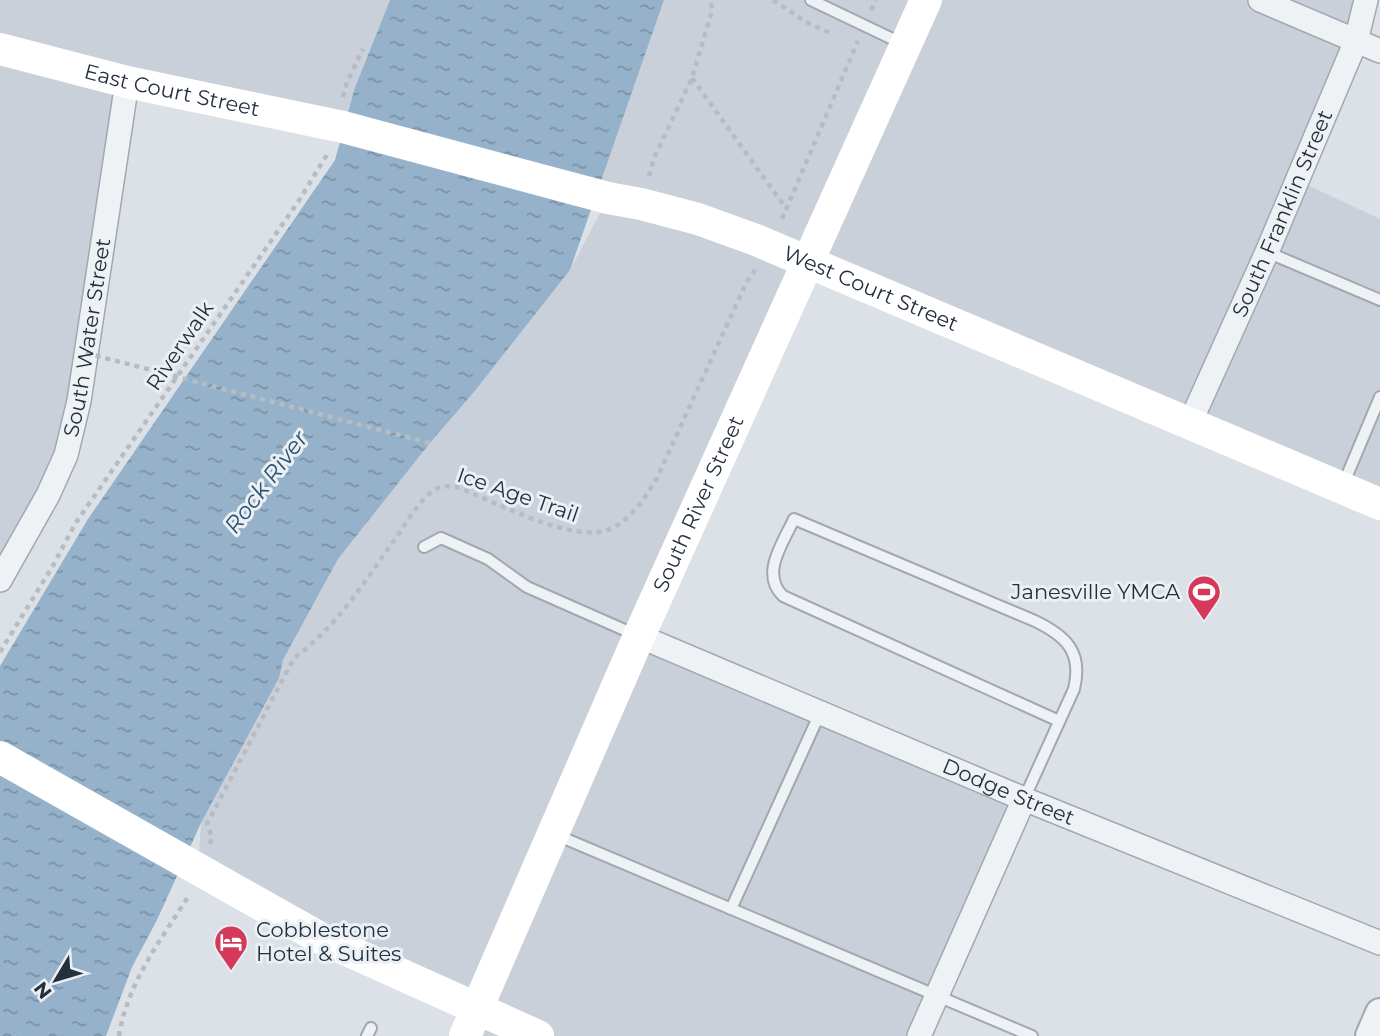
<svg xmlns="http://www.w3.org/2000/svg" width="1380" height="1036" font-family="Montserrat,sans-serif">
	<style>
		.built { fill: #cad0d9 }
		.water { fill: url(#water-ripples) }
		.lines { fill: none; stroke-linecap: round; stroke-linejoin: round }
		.service-casing { stroke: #a1a8b1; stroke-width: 14 }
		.minor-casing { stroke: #a1a8b1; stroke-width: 26 }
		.tertiary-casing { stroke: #a1a8b1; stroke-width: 32 }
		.path { stroke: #b6bcc2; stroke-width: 4.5; stroke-dasharray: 5 5; stroke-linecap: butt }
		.service { stroke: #eff2f5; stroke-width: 10 }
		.minor { stroke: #eff2f5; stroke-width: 23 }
		.tertiary { stroke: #eff2f5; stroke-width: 28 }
		.secondary { stroke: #fff; stroke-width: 32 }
		.path-bridge { stroke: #b6bcc2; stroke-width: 4.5; stroke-dasharray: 5 5; stroke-linecap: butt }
		.labels { text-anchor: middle; stroke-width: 6; stroke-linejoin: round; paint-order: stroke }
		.street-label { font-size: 21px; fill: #25303e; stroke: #ebf0f5 }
		.poi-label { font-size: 21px; fill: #25303e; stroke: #ebf0f5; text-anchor: end }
		.water-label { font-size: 23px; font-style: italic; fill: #2e5274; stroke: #ebf0f5 }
	</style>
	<defs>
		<pattern id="water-ripples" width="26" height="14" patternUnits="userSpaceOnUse" patternTransform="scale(1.75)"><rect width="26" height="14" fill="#95b2ca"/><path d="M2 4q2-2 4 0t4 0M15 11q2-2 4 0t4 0" fill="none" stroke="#7991a5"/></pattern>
	</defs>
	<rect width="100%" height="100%" fill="#dce1e7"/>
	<g class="built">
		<path d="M 0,0 L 390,0 L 354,90 L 343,127 L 127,82 L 79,401 L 0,580 Z"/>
		<path d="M 664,0 L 1366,0 L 1297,180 L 1380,219 L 1380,504 L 808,262 L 639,636 L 1024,799 L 919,1036 L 465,1036 L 477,1010 L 198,869 L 201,823 L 278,678 L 283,660 L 338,559 L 430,443 L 474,392 L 570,270 L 608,198 L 600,182 Z"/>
	</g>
	<path class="water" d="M 390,0 L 664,0 L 570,270 L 474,392 L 430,443 L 338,559 L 283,660 L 279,678 L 201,823 L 157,920 L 132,967 L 106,1036 L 0,1036 L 0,666 L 88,519 L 335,160 L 354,90 Z"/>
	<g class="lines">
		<g class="service-casing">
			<g id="service">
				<path d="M 811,0 L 903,44"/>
				<path d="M 1267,252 L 1380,300"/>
				<path d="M 1343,485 L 1380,397"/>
				<path d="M 424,547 L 441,538 L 488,559 L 527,587 L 636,635"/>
				<path d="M 1024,799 L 1074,689 C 1083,652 1066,636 1035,621 L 794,519 C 783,543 760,574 783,596 L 1059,721"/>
				<path d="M 554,834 L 1032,1036"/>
				<path d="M 731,909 L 820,713"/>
				<path d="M 367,1036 L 371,1028"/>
			</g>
		</g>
		<g class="minor-casing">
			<g id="minor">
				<path d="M 1260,0 L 1380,51"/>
				<path id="s1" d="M 1190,423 L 1267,252 L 1356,41 L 1366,0"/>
				<path id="s2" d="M 0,580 L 48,495 L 66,455 L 79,401 L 127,82"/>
				<path id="s3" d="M 639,636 L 1024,799 L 1380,943"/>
				<path d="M 919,1036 L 1024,799"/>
			</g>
		</g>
		<g class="tertiary-casing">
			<path id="tertiary" d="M 1370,1036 L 1380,1013"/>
		</g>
		<g class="path">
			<path d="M 773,0 L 806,22 L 830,33"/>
			<path d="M 871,10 L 876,0"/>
			<path d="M 692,78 L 785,207"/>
			<path d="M 343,97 L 347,82 L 363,49"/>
			<path d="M 649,176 L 654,158 L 692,78 L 712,11 L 711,0"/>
			<path d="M 782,219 L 858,41"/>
			<path d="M 0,652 L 54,564 L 75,524 L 298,202 L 328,153"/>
			<path d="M 210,844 L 212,837 L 207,824 L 294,658 C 336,628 365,581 395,539 C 405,525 421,497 436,489 C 443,485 450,486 457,487 C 494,501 574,545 610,529 C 632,519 645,498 657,478 L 747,281 L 755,270"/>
			<path d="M 119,1036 C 127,984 160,941 188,897"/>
		</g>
		<use href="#service" class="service"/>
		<use href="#minor" class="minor"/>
		<use href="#tertiary" class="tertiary"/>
		<g class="secondary">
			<path id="s4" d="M 0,49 L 127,82 L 343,127 L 608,198 L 641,204 L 698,219 L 756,240 L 1380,504"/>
			<path d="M 0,757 L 320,938 L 538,1036"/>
			<path id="s5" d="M 465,1036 L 639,636 L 926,0"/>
		</g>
		<path class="path-bridge" d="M 86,353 L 430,443"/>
	</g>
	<defs>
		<g id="stadium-pin" transform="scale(1.75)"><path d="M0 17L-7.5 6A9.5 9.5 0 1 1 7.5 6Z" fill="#d4395b" stroke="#ebf0f5"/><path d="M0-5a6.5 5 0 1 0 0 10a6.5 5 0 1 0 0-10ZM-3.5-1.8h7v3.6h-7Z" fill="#fff"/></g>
		<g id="hotel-pin" transform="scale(1.75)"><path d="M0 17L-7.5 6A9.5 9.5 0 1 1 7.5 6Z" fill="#d4395b" stroke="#ebf0f5"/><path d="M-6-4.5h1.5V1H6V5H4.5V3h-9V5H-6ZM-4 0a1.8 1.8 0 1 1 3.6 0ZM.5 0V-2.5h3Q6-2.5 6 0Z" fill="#fff"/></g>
	</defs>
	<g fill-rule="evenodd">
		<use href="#stadium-pin" x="1204" y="592"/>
		<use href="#hotel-pin" x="231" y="942"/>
	</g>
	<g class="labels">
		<g class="street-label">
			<text dy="7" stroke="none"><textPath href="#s4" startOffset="177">East Court Street</textPath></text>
			<text dy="7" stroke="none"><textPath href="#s1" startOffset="229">South Franklin Street</textPath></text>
			<text dy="7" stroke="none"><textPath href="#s4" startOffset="905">West Court Street</textPath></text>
			<text dy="7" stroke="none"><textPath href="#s2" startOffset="261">South Water Street</textPath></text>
			<text transform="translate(180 346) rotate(-56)" y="7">Riverwalk</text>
			<text transform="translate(518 495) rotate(19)" y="7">Ice Age Trail</text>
			<text dy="7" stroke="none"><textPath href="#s5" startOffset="581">South River Street</textPath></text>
			<text dy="7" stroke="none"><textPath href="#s3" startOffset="401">Dodge Street</textPath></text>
		</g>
		<g class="poi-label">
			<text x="1180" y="599">Janesville YMCA</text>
			<text x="256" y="937" text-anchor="start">Cobblestone<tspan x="256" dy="24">Hotel &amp; Suites</tspan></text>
		</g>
		<g class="water-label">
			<text transform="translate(266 482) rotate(-53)" y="8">Rock River</text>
		</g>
	</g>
	<g transform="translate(56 980) rotate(232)" stroke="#ebf0f5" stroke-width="5" paint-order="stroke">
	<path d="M0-5L12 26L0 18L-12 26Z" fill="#25303e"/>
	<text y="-10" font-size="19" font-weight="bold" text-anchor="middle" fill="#25303e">N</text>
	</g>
</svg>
